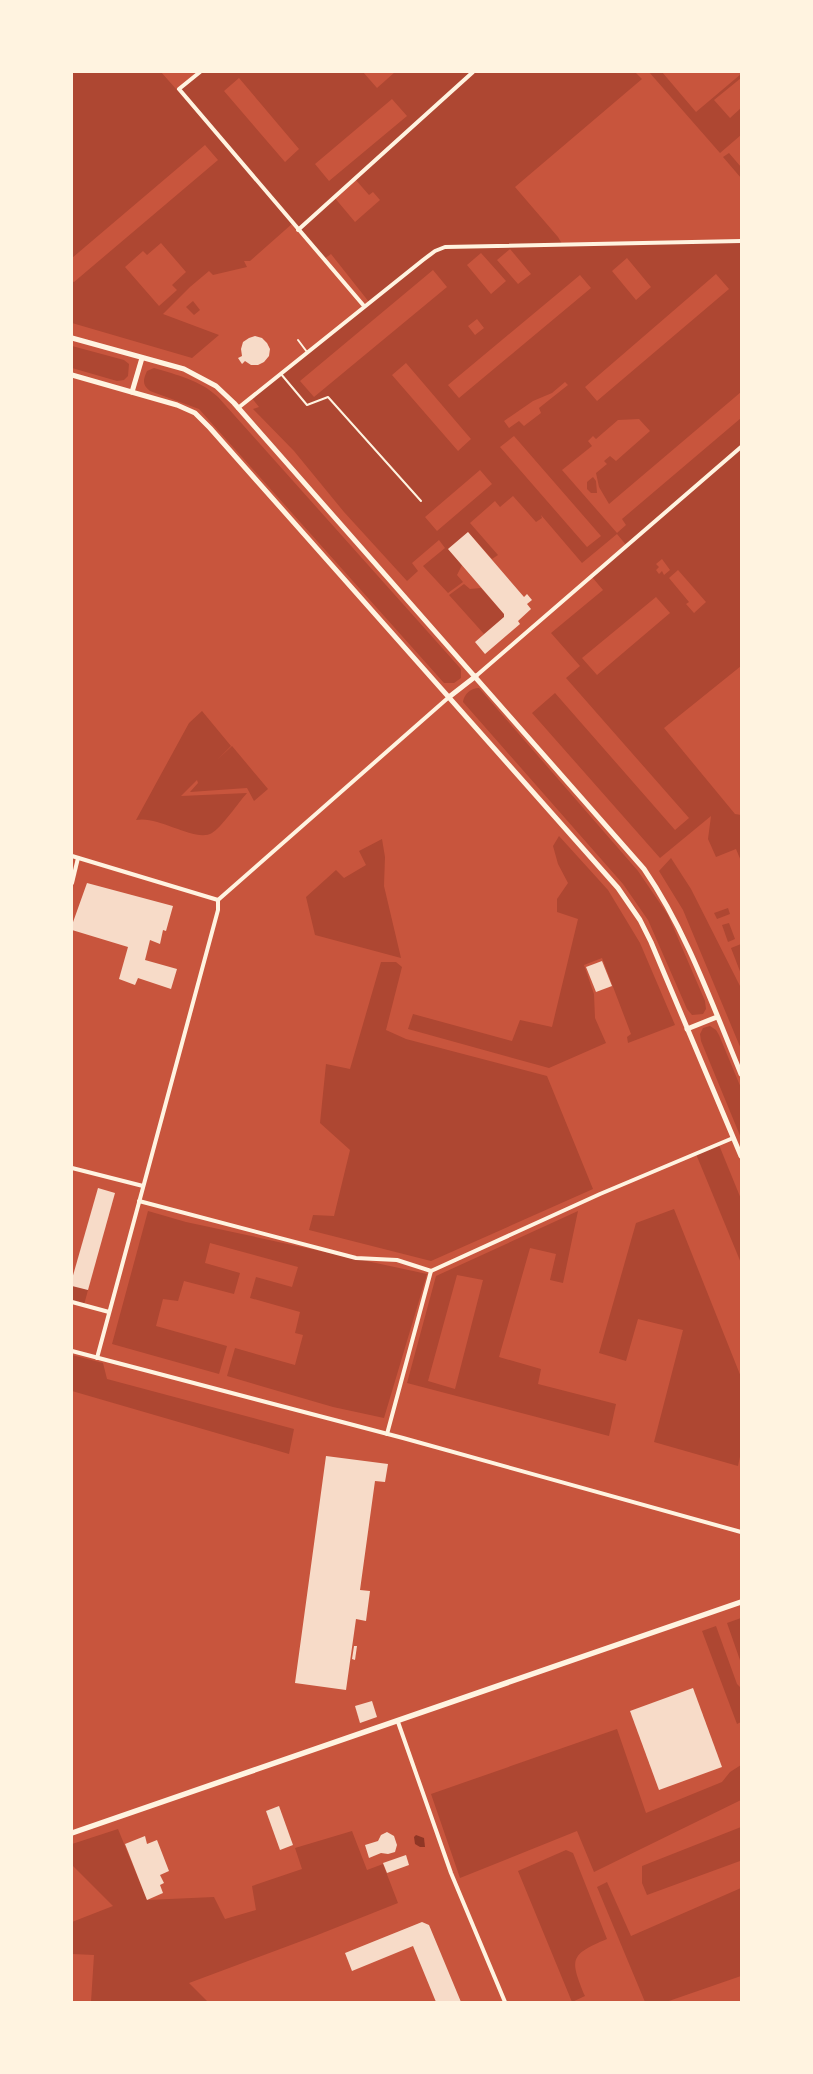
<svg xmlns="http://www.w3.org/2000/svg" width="813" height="2074" font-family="'Fira Sans Condensed',sans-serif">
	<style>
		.green { fill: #ae4732; fill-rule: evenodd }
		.water { fill: #8f3625 }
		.building { fill: #f7dbc8 }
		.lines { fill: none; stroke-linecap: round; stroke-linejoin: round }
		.service { stroke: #fff3e0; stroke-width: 2 }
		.minor { stroke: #fff3e0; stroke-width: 4 }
		.tertiary { stroke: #fff3e0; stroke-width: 5 }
		.secondary { stroke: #fff3e0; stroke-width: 5.5 }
	</style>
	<rect width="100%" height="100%" fill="#c8553d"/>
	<g class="green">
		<path d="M 72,72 L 161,72 L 214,132 L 179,89 L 200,72 L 363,72 L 377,88 L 395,72 L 635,72 L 642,79 L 515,187 L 558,237 L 562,244 L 741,241 L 741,392 L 609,504 L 599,487 L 596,473 L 607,464 L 604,461 L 610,456 L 616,461 L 650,431 L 639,419 L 618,420 L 596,439 L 593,436 L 588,441 L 592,446 L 562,470 L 617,533 L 626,525 L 622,519 L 741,418 L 741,666 L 664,728 L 735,814 L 741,815 L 741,861 L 736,849 L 716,857 L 708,839 L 711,816 L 660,858 L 532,713 L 555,693 L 675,830 L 689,818 L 566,678 L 580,666 L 551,633 L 603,590 L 592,577 L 627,546 L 617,534 L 582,563 L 541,515 L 542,518 L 536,522 L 513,496 L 500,507 L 495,501 L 470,523 L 498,555 L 492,559 L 468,532 L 448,549 L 462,565 L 457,575 L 463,582 L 448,593 L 423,566 L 445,548 L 439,540 L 412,563 L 418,571 L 407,581 L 344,512 L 294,451 L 253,409 L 259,407 L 251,397 L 369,302 L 331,254 L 324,259 L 293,223 L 250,261 L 244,261 L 247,267 L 213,275 L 209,271 L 190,287 L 163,314 L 219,335 L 192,358 L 72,323 L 72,281 L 74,282 L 218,160 L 205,145 L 72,258 ZM 239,78 L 299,149 L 285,162 L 224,91 ZM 392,99 L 407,116 L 329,181 L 315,164 ZM 355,179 L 369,195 L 373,192 L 380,200 L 355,222 L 334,197 ZM 161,243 L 186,272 L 172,285 L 177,290 L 159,306 L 125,267 L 143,251 L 147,255 ZM 510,249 L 531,274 L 518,284 L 497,260 ZM 481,253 L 506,281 L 491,294 L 467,265 ZM 627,258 L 651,287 L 636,300 L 612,271 ZM 433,270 L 447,287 L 314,397 L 300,381 ZM 716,274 L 729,289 L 597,401 L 585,387 ZM 580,275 L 591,288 L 459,398 L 448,385 ZM 477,319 L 484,328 L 475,335 L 468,326 ZM 406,363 L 471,439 L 458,451 L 392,375 ZM 565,382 L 568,385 L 539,408 L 541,413 L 524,426 L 519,421 L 509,428 L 504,421 L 533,401 L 552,393 ZM 514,436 L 601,536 L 587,547 L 500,447 ZM 480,470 L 492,484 L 437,531 L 425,517 ZM 662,559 L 670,570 L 664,575 L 662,571 L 659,574 L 656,570 L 659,567 L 656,564 ZM 678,570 L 706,602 L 694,613 L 686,604 L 689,602 L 669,578 ZM 656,597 L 670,613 L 597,675 L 582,658 Z"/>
		<path d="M 649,72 L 662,72 L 696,112 L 741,74 L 741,78 L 714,100 L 730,118 L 741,108 L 741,135 L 720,153 Z"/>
		<path d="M 729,153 L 741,167 L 741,178 L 723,157 Z"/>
		<path d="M 193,301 L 200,310 L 194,315 L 186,307 Z"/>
		<path d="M 72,346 L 124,360 L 129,364 L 128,376 L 124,380 L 117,381 L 72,368 Z"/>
		<path d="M 154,368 C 177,375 200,380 218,397 L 461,669 L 461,678 L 454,683 L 444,683 L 199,409 L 150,391 C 142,385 143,380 147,371 Z"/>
		<path d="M 593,477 L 596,481 L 597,493 L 591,493 L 587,489 L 587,482 Z"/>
		<path d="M 464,584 L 470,589 L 481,588 L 504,614 L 504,617 L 484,634 L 449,595 Z"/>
		<path d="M 479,688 L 638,871 L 668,915 L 705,1001 L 706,1009 L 703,1014 L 692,1015 L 687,1009 L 648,920 L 623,884 L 463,702 C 464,694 471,688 479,688 Z"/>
		<path d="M 202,711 L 231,746 L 217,760 L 232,746 L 268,789 L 254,801 L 247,788 L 190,792 L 198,783 L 197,780 L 181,796 L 247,793 C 239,802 221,828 212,833 C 195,843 159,815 136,820 L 189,723 Z"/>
		<path d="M 559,836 L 608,890 L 640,943 L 675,1025 L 628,1043 L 627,1037 L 631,1034 L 602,958 L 584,965 L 594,994 L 595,1018 L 606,1043 L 549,1068 L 408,1029 L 413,1014 L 512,1041 L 520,1020 L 552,1027 L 578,919 L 557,912 L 557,899 L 568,883 L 558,864 L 553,846 Z"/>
		<path d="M 382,839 L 385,857 L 384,886 L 401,958 L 315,935 L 306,897 L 336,870 L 344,878 L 366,865 L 359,851 Z"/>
		<path d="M 671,858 L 691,889 L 741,988 L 741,1049 L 683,910 L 659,871 Z"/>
		<path d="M 728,908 L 730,914 L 717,919 L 714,913 Z"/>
		<path d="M 729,923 L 735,939 L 728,942 L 722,925 Z"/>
		<path d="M 741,944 L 741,974 L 731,948 Z"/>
		<path d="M 381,962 L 396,962 L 402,967 L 386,1030 L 406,1039 L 547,1076 L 593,1189 L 431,1261 L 309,1230 L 313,1215 L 334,1216 L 350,1150 L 320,1123 L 326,1064 L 350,1069 Z"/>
		<path d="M 710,1026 L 716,1030 L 719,1035 L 741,1088 L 741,1138 L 701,1041 L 700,1034 L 703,1028 Z"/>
		<path d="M 719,1145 L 741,1199 L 741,1263 L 696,1154 Z"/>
		<path d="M 674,1209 L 741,1377 L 741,1452 L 738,1466 L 654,1442 L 683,1330 L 638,1319 L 626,1361 L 599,1353 L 636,1223 Z"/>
		<path d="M 148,1211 L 186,1222 L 427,1274 L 384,1418 L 333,1407 L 227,1376 L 235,1348 L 295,1365 L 303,1335 L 295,1333 L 300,1312 L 250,1298 L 256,1277 L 292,1287 L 298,1267 L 210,1243 L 205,1263 L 240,1273 L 234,1294 L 184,1281 L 178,1301 L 163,1299 L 156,1326 L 227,1346 L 219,1374 L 112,1344 Z"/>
		<path d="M 578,1211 L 563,1283 L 550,1280 L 556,1254 L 530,1248 L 499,1357 L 541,1369 L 538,1384 L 616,1404 L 609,1436 L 407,1383 L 436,1276 ZM 457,1275 L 483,1280 L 455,1389 L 428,1381 Z"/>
		<path d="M 72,1285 L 88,1290 L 84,1305 L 72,1302 Z"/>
		<path d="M 72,1355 L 103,1363 L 107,1379 L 294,1429 L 289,1454 L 72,1391 Z"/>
		<path d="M 741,1618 L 741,1663 L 727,1623 Z"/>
		<path d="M 716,1626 L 737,1684 L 741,1688 L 741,1722 L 737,1724 L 702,1631 Z"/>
		<path d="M 617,1729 L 646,1813 L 722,1782 L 730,1772 L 741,1765 L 741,1800 L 594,1872 L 577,1831 L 460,1878 L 431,1794 Z"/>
		<path d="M 741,1827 L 741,1863 L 740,1861 L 647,1895 L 642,1883 L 642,1866 Z"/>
		<path d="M 118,1829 L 147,1900 L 214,1897 L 225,1919 L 256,1910 L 252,1886 L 302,1869 L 295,1848 L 352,1831 L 367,1870 L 383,1864 L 398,1903 L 315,1936 L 189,1983 L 208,2002 L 91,2002 L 94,1955 L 72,1954 L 72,1922 L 113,1906 L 72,1865 L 72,1844 Z"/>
		<path d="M 566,1850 L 573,1853 L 607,1939 C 569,1955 570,1959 585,1996 L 572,2002 L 518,1871 Z"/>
		<path d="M 607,1882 L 631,1936 L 741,1888 L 741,1976 L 666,2002 L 645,2002 L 597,1887 Z"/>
	</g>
	<path class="water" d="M 416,1835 L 424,1838 L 425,1847 L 420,1847 L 415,1844 L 414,1837 Z"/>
	<g class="building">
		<path d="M 255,336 L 262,338 L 267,343 L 270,349 L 269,356 L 264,362 L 258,365 L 251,365 L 245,361 L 242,364 L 238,358 L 242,356 L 241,349 L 243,342 L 249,338 Z"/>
		<path d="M 468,532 L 524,597 L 527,594 L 532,600 L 527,604 L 531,609 L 518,621 L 520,624 L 485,654 L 475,642 L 504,617 L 504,614 L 448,549 Z"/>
		<path d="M 87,883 L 173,906 L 166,931 L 163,930 L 160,944 L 150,940 L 145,960 L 177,969 L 171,989 L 138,978 L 135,985 L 119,979 L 128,947 L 72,930 L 72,925 Z"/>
		<path d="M 602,961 L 612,986 L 596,992 L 586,967 Z"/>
		<path d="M 98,1188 L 115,1193 L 88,1290 L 72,1286 L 72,1279 Z"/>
		<path d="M 326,1456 L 388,1464 L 385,1482 L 375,1481 L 360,1590 L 370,1591 L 366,1621 L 356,1619 L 346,1690 L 295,1683 Z"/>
		<path d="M 354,1646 L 357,1646 L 355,1660 L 352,1659 Z"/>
		<path d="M 693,1688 L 722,1767 L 659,1790 L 630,1711 Z"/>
		<path d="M 372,1701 L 377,1717 L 360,1723 L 355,1706 Z"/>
		<path d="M 279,1806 L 293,1845 L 280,1850 L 266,1811 Z"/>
		<path d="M 387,1832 L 394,1836 L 397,1845 L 395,1852 L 388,1854 L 381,1853 L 369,1858 L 365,1845 L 378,1841 L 381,1835 Z"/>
		<path d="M 145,1836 L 147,1844 L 157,1840 L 169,1871 L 160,1875 L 164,1883 L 160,1885 L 163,1893 L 147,1900 L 125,1844 Z"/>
		<path d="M 406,1855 L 409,1865 L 387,1873 L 383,1863 Z"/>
		<path d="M 422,1922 L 429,1925 L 461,2002 L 436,2002 L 413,1946 L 352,1971 L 345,1953 Z"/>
	</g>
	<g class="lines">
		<g class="service">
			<path d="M 298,340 L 307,352"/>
			<path d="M 281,374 L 307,405 L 328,397 L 421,501"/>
		</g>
		<g class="minor">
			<path d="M 200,72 L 179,89 L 364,306"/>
			<path d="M 298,230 L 473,72"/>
			<path d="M 238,408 L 423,260 L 435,251 L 445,247 L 741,241"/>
			<path d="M 476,676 L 741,447"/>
			<path d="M 72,856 L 218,900"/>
			<path d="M 72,883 L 78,858"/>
			<path d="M 72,1168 L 143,1186"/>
			<path d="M 139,1201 L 356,1258 L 397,1260 L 431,1271 L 600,1194 L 733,1138"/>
			<path d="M 72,1302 L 109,1312"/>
			<path d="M 72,1351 L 403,1438 L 741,1532"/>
			<path d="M 97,1358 L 218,910 L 218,900 L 449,697"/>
			<path d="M 387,1434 L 431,1271"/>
			<path d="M 398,1722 L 451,1873 L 505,2002"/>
		</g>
		<g class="tertiary">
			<path d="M 72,338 L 184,369 L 216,386 L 234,403 L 644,869 C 687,932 712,1004 741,1074"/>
			<path d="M 72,375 L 177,405 L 195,413 L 210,428 L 618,888 L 640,920 L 651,942 L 741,1156"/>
			<path d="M 132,392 L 142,358"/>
			<path d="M 449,697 L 476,676"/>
			<path d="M 687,1029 L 717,1017"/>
		</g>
		<path class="secondary" d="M 72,1833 L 741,1602"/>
	</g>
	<rect width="813" height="2074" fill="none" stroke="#fff3e0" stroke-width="146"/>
</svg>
